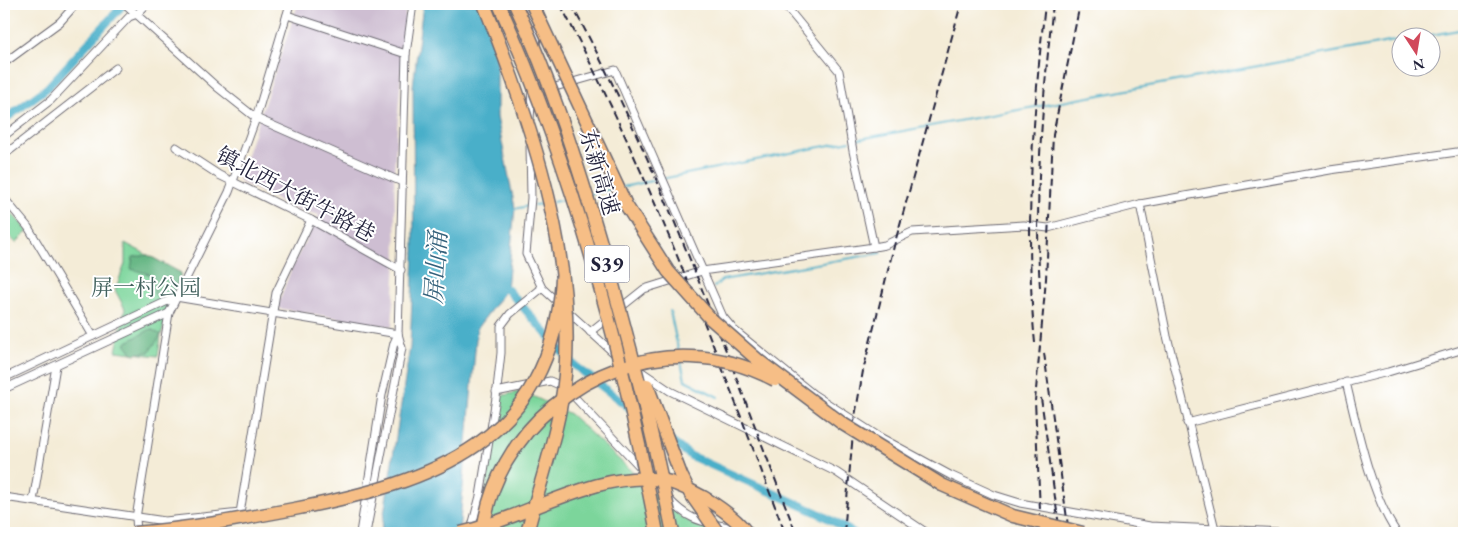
<svg xmlns="http://www.w3.org/2000/svg" width="1468" height="537" font-family="'EB Garamond','Noto Serif SC',serif">
	<style>
		.industrial { fill: #cebed2 }
		.green { fill: #7cd59b; stroke: #4f7c6b }
		.forest { fill: #65b683; stroke: #446c5f }
		.water { fill: #4aafc9; stroke: #366882 }
		.lines { fill: none; stroke-linecap: round; stroke-linejoin: round }
		.stream { stroke: #4aafc9; stroke-width: 2 }
		.canal { stroke: #4aafc9; stroke-width: 8 }
		.street-casing { stroke: #6c6972; stroke-width: 9 }
		.street { stroke: #fff; stroke-width: 7 }
		.rail { stroke: #22223b; stroke-width: 2; stroke-dasharray: 8 4; stroke-linecap: butt }
		.highway-bridge-casing { stroke: #6c6972; stroke-width: 15; stroke-linecap: butt }
		.highway-bridge { stroke: #f6be86; stroke-width: 12 }
		.labels { text-anchor: middle; stroke-width: 4; stroke-linejoin: round; paint-order: stroke }
		.shield { fill: #fff; stroke: #646476; stroke-width: 1 }
		.shield-label { font-size: 21px; font-weight: bold; fill: #22223b }
		.street-label { font-size: 22px; fill: #22223b; stroke: #fff }
		.park-label { font-size: 22px; fill: #42615d; stroke: #fff }
		.water-label { font-size: 24px; font-style: italic; fill: #34617b; stroke: #fff }
	</style>
	<rect width="100%" height="100%" fill="#fff"/>
	<filter id="ink" filterUnits="userSpaceOnUse"><feTurbulence type="fractalNoise" baseFrequency=".02" numOctaves="2"/><feDisplacementMap in="SourceGraphic" scale="10" xChannelSelector="R" yChannelSelector="G"/><feConvolveMatrix kernelMatrix="1 2 1 2 8 2 1 2 1" color-interpolation-filters="sRGB"/></filter>
	<filter id="wash" filterUnits="userSpaceOnUse"><feTurbulence type="fractalNoise" baseFrequency=".0096" numOctaves="4" result="noise"/><feDisplacementMap in="SourceGraphic" scale="20" xChannelSelector="R" yChannelSelector="G"/><feGaussianBlur stdDeviation="1.12" result="paint"/><feColorMatrix in="noise" values="0 0 0 0 0 0 0 0 0 0 0 0 0 0 0 0 0 1.4 0 .05"/><feComposite in="paint" operator="in"/></filter>
	<g filter="url(#wash)">
		<rect width="100%" height="100%" fill="#f4ecd7"/>
		<path class="industrial" d="M 298,4 L 406,4 L 394,171 L 396,260 L 392,327 L 277,308 L 292,267 L 319,215 L 296,209 L 238,181 Z"/>
		<g class="green">
			<path d="M 4,205 L 28,231 L 16,243 L 4,230 Z"/>
			<path d="M 125,243 L 181,273 L 161,335 L 158,356 L 116,351 L 125,309 L 115,290 L 125,264 Z"/>
			<path d="M 522,391 L 570,414 L 681,517 L 700,527 L 730,533 L 478,533 L 501,396 Z"/>
		</g>
		<g class="forest">
			<path d="M 148,255 L 181,273 L 175,288 L 160,299 L 154,294 L 154,287 L 149,274 L 131,269 L 133,257 Z"/>
			<path d="M 151,329 L 161,335 L 149,352 L 133,354 L 125,343 Z"/>
		</g>
		<path class="water" d="M 423,4 L 508,4 L 497,33 L 497,117 L 515,208 L 507,289 L 477,328 L 459,533 L 381,533 L 410,347 L 414,252 L 413,86 Z"/>
		<g class="lines">
			<g class="stream">
				<path d="M 1415,38 L 1464,29"/>
				<path d="M 854,140 L 1400,40"/>
				<path d="M 622,187 L 850,141"/>
				<path d="M 590,194 L 612,189"/>
				<path d="M 553,202 L 568,199"/>
				<path d="M 534,205 L 544,204"/>
				<path d="M 514,209 L 529,206"/>
				<path d="M 714,287 L 722,280 L 881,253"/>
				<path d="M 670,311 L 679,353"/>
				<path d="M 681,362 L 685,380 L 718,397"/>
			</g>
			<g class="canal">
				<path d="M 4,120 L 47,88 L 124,4"/>
				<path d="M 498,284 L 507,289 L 573,364 L 649,423"/>
				<path d="M 669,440 L 691,456 L 818,513 L 854,533"/>
			</g>
		</g>
	</g>
	<g filter="url(#ink)">
		<g class="lines">
			<g class="street-casing">
				<g id="street">
					<path d="M 125,4 L 217,87 L 256,118 L 402,182"/>
					<path d="M 784,4 L 839,71 L 853,151 L 874,247"/>
					<path d="M 287,15 L 406,54"/>
					<path d="M 536,46 L 540,4"/>
					<path d="M 4,63 L 60,22 L 76,4"/>
					<path d="M 534,93 L 615,70 L 723,317 L 734,330 L 813,394 L 878,436 L 950,475 L 994,495 L 1020,503 L 1150,526 L 1304,533"/>
					<path d="M 530,120 L 532,89"/>
					<path d="M 4,136 L 51,100 L 129,17 L 137,14 L 147,4"/>
					<path d="M 530,146 L 531,198 L 526,254 L 542,288 L 617,356"/>
					<path d="M 176,147 L 219,175 L 311,220 L 401,270"/>
					<path d="M 4,155 L 116,68"/>
					<path d="M 4,198 L 28,227 L 93,336"/>
					<path d="M 1140,204 L 1167,336 L 1215,529"/>
					<path d="M 590,332 L 644,289 L 702,271 L 874,247 L 885,245 L 912,232 L 1024,225 L 1048,228 L 1140,204 L 1330,170 L 1464,151"/>
					<path d="M 636,368 L 670,391 L 836,472 L 927,533"/>
					<path d="M 4,378 L 176,297 L 398,334"/>
					<path d="M 1346,382 C 1357,427 1371,496 1397,533"/>
					<path d="M 4,389 L 169,313"/>
					<path d="M 496,392 L 550,381 L 566,388 L 641,468"/>
					<path d="M 1187,423 L 1388,372 L 1464,349"/>
					<path d="M 4,497 L 165,521 L 240,513 L 276,293 L 311,220"/>
					<path d="M 668,498 C 695,528 710,520 743,531"/>
					<path d="M 33,501 L 56,366"/>
					<path d="M 471,530 L 480,496 L 496,398 L 501,353 L 501,326 L 510,314 L 542,288"/>
					<path d="M 137,533 L 136,518 L 169,313 L 229,192 L 256,118 L 290,4"/>
					<path d="M 360,533 L 382,395 L 394,343 L 398,334"/>
					<path d="M 366,533 L 402,348 L 398,334 L 406,54 L 413,4"/>
				</g>
			</g>
			<use href="#street" class="street"/>
			<g class="rail">
				<path d="M 560,4 C 650,174 717,353 785,533"/>
				<path d="M 571,4 C 664,173 726,354 796,533"/>
				<path d="M 1040,288 C 1034,193 1043,98 1053,4"/>
				<path d="M 1035,343 C 1024,230 1033,116 1045,4"/>
				<path d="M 1044,353 L 1069,533"/>
				<path d="M 1041,398 L 1060,533"/>
				<path d="M 844,533 L 854,422 L 863,371 L 894,246 L 961,4"/>
				<path d="M 1041,533 L 1035,401 L 1046,279 L 1053,135 L 1080,4"/>
			</g>
			<g class="highway-bridge-casing">
				<g id="highway-bridge">
					<path d="M 484,4 C 529,117 576,252 565,375 C 560,429 540,481 527,533"/>
					<path d="M 499,4 C 574,170 623,354 657,533"/>
					<path d="M 515,4 C 552,83 578,165 603,250 C 630,343 654,438 673,533"/>
					<path d="M 532,4 L 626,205 L 668,271 L 711,319 L 759,361 L 843,424 L 942,485 L 1013,516 L 1083,533"/>
					<path d="M 647,385 L 681,475 L 690,493 L 718,533"/>
					<path d="M 134,533 C 188,529 241,519 294,509 C 433,482 552,442 562,279"/>
					<path d="M 460,533 C 521,520 598,469 661,480 C 676,482 689,490 703,497 C 718,506 737,519 747,533"/>
					<path d="M 483,533 C 493,433 592,352 692,357 C 721,358 750,367 775,380"/>
				</g>
			</g>
			<use href="#highway-bridge" class="highway-bridge"/>
		</g>
	</g>
	<g class="labels">
		<rect class="shield" x="584.5" y="245.5" width="45" height="37" rx="4"/>
		<g class="shield-label">
			<text x="607" y="271">S39</text>
		</g>
		<g class="street-label">
			<text transform="translate(600 172) rotate(73)" y="8">东新高速</text>
			<text transform="translate(296 194) rotate(28)" y="8">镇北西大街牛路巷</text>
		</g>
		<g class="park-label">
			<text x="146" y="295">屏一村公园</text>
		</g>
		<g class="water-label">
			<text transform="translate(436 268) rotate(-86)" y="8">屏山涌</text>
		</g>
	</g>
	<rect width="1468" height="537" fill="none" stroke="#fff" stroke-width="20"/>
	<g transform="translate(1416 52) rotate(168)"><circle r="24" fill="#ffffff" stroke="#a7a7b1"/>
	<path d="M0-4L9 19L0 12L-9 19Z" fill="#d1495b"/>
	<text y="-8" font-size="14" font-weight="bold" text-anchor="middle" fill="#22223b">N</text>
	</g>
</svg>
